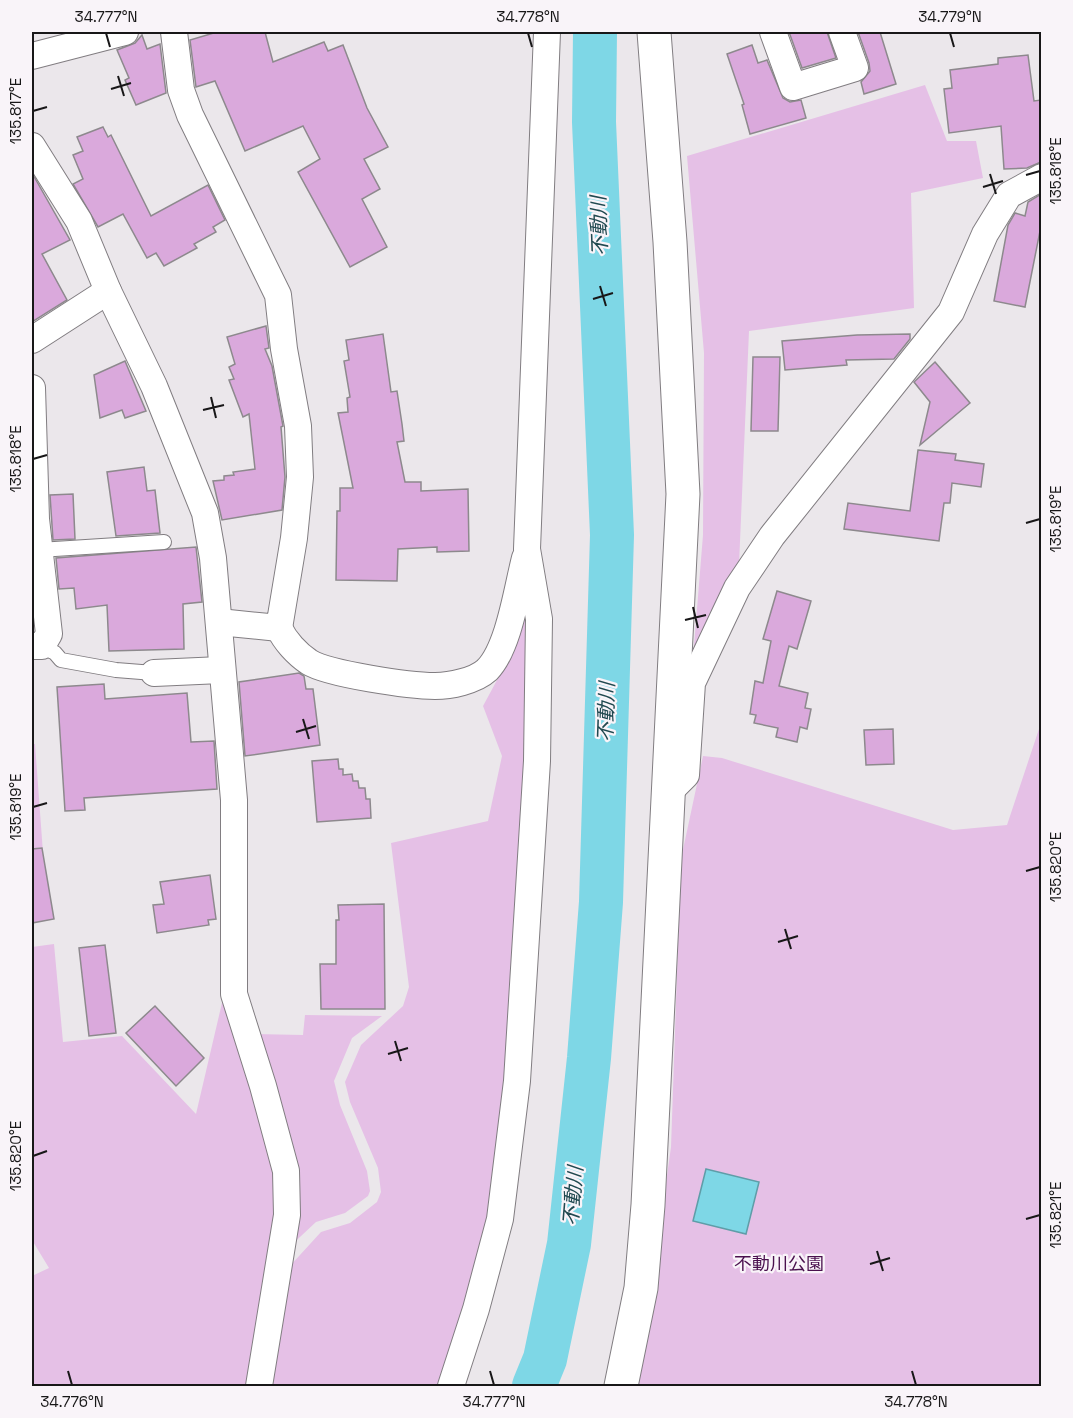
<svg xmlns="http://www.w3.org/2000/svg" width="1073" height="1418" font-family="'Space Grotesk','Noto Sans JP',sans-serif">
	<style>
		.green { fill: #e5c0e6 }
		.water { fill: #7ed7e6; stroke: #5f9da8; stroke-width: 1.5 }
		.lines { fill: none; stroke-linecap: round; stroke-linejoin: round }
		.river { stroke: #7ed7e6; stroke-width: 44 }
		.building { fill: #daa9dc; stroke: #8d898d; stroke-width: 1.5 }
		.service-casing { stroke: #817d81; stroke-width: 16 }
		.minor-casing { stroke: #817d81; stroke-width: 28 }
		.tertiary-casing { stroke: #817d81; stroke-width: 35 }
		.service { stroke: #fff; stroke-width: 14 }
		.minor { stroke: #fff; stroke-width: 26 }
		.tertiary { stroke: #fff; stroke-width: 33 }
		.ticks { fill: none; stroke: #181718; stroke-width: 2 }
		.labels { text-anchor: middle; stroke-width: 4.5; stroke-linejoin: round; paint-order: stroke }
		.park-label { font-size: 18px; fill: #4a104e; stroke: #f9f4f9 }
		.water-label { font-size: 20px; font-style: italic; fill: #204950; stroke: #f9f4f9 }
		.neatline { fill: none; stroke: #181718; stroke-width: 2 }
		.ticks-label { font-size: 15px; text-anchor: middle; fill: #181718 }
	</style>
	<rect width="100%" height="100%" fill="#ebe7eb"/>
	<g class="green">
		<path d="M 925,85 L 947,141 L 976,141 L 983,178 L 911,193 L 914,308 L 749,331 L 739,565 L 693,658 L 703,535 L 704,353 L 687,156 Z"/>
		<path d="M 521,587 L 528,619 L 526,760 L 506,1080 L 495,1193 L 466,1306 L 440,1386 L 265,1385 L 289,1267 L 321,1232 L 350,1223 L 377,1202 L 381,1192 L 378,1168 L 350,1102 L 345,1082 L 361,1045 L 403,1006 L 409,987 L 391,843 L 488,821 L 502,756 L 483,706 L 503,669 Z"/>
		<path d="M 1041,723 L 1041,1386 L 632,1386 L 642,1355 L 671,1147 L 681,859 L 703,756 L 722,758 L 953,830 L 1007,825 Z"/>
		<path d="M 32,744 L 35,744 L 43,853 L 32,855 Z"/>
		<path d="M 54,944 L 63,1042 L 122,1036 L 196,1114 L 225,990 L 279,1172 L 279,1214 L 252,1386 L 32,1386 L 32,1276 L 49,1268 L 32,1240 L 32,947 Z"/>
		<path d="M 305,1015 L 382,1016 L 352,1038 L 334,1081 L 340,1105 L 367,1171 L 370,1191 L 368,1196 L 345,1213 L 316,1222 L 285,1251 L 292,1216 L 251,1034 L 303,1035 Z"/>
	</g>
	<path class="water" d="M 706,1169 L 759,1182 L 746,1234 L 693,1221 Z"/>
	<g class="lines">
		<path class="river" d="M 534,1386 L 545,1359 L 569,1244 L 589,1058 L 601,902 L 612,535 L 594,122 L 595,32"/>
	</g>
	<g class="building">
		<path d="M 217,32 L 265,32 L 273,62 L 324,42 L 328,51 L 343,45 L 367,108 L 388,147 L 364,159 L 380,189 L 362,199 L 387,247 L 350,267 L 298,172 L 320,159 L 303,126 L 245,151 L 215,81 L 196,87 L 190,40 Z"/>
		<path d="M 789,32 L 827,32 L 836,58 L 802,68 Z"/>
		<path d="M 858,32 L 880,32 L 896,84 L 864,94 L 861,82 L 870,71 L 869,63 Z"/>
		<path d="M 142,35 L 147,49 L 160,44 L 166,93 L 136,105 L 125,80 L 129,78 L 117,50 L 135,43 Z"/>
		<path d="M 752,45 L 758,63 L 767,60 L 783,98 L 790,102 L 801,100 L 806,118 L 750,134 L 742,105 L 744,104 L 727,54 Z"/>
		<path d="M 1028,55 L 1034,101 L 1041,100 L 1041,162 L 1027,168 L 1004,169 L 1001,126 L 949,133 L 944,89 L 952,88 L 950,70 L 998,64 L 998,58 Z"/>
		<path d="M 103,127 L 108,137 L 111,135 L 151,216 L 208,185 L 225,220 L 213,227 L 216,232 L 194,244 L 197,248 L 164,266 L 156,253 L 147,258 L 123,214 L 98,227 L 73,184 L 83,179 L 73,155 L 83,151 L 77,137 Z"/>
		<path d="M 32,173 L 70,240 L 42,254 L 67,300 L 32,322 Z"/>
		<path d="M 1041,194 L 1041,226 L 1025,307 L 994,301 L 1008,225 L 1015,213 L 1025,216 L 1028,202 Z"/>
		<path d="M 266,326 L 269,348 L 265,349 L 272,366 L 283,426 L 281,427 L 285,477 L 282,510 L 222,520 L 213,481 L 224,480 L 224,476 L 234,475 L 233,472 L 255,469 L 249,414 L 243,417 L 229,380 L 234,379 L 229,367 L 235,364 L 227,337 Z"/>
		<path d="M 383,334 L 391,392 L 397,391 L 402,424 L 404,441 L 397,442 L 405,482 L 421,482 L 421,491 L 468,489 L 469,551 L 437,552 L 437,547 L 398,549 L 397,581 L 336,580 L 337,511 L 340,511 L 340,488 L 353,488 L 338,413 L 348,412 L 347,398 L 350,397 L 344,361 L 349,360 L 346,340 Z"/>
		<path d="M 910,334 L 910,339 L 894,359 L 846,360 L 847,365 L 785,370 L 782,341 L 857,335 Z"/>
		<path d="M 753,357 L 780,357 L 778,431 L 751,431 Z"/>
		<path d="M 125,361 L 146,411 L 125,418 L 122,410 L 100,418 L 94,375 Z"/>
		<path d="M 935,362 L 970,403 L 920,445 L 930,402 L 914,382 Z"/>
		<path d="M 918,450 L 956,454 L 955,460 L 984,464 L 981,487 L 952,483 L 950,503 L 944,503 L 939,541 L 844,529 L 848,503 L 910,511 Z"/>
		<path d="M 144,467 L 147,491 L 155,490 L 160,533 L 116,536 L 107,472 Z"/>
		<path d="M 73,494 L 75,539 L 53,540 L 50,495 Z"/>
		<path d="M 196,547 L 202,602 L 183,604 L 184,649 L 109,651 L 107,605 L 76,609 L 74,588 L 59,589 L 56,558 Z"/>
		<path d="M 777,591 L 811,601 L 797,649 L 789,646 L 779,686 L 808,693 L 805,708 L 811,709 L 807,729 L 800,727 L 797,742 L 776,737 L 778,728 L 754,723 L 756,715 L 750,714 L 755,681 L 763,683 L 771,641 L 763,639 Z"/>
		<path d="M 299,673 L 304,676 L 306,689 L 313,689 L 320,745 L 245,756 L 239,682 Z"/>
		<path d="M 104,684 L 105,699 L 187,693 L 191,742 L 214,741 L 217,789 L 84,798 L 85,810 L 65,811 L 57,687 Z"/>
		<path d="M 893,729 L 894,764 L 866,765 L 864,730 Z"/>
		<path d="M 338,759 L 339,769 L 343,769 L 343,775 L 352,774 L 353,781 L 358,781 L 359,788 L 365,788 L 366,799 L 370,799 L 371,818 L 317,822 L 312,761 Z"/>
		<path d="M 42,848 L 54,919 L 32,923 L 32,849 Z"/>
		<path d="M 210,875 L 216,919 L 208,920 L 209,925 L 157,933 L 153,905 L 164,904 L 160,882 Z"/>
		<path d="M 384,904 L 385,1009 L 321,1009 L 320,964 L 336,964 L 336,920 L 339,920 L 338,905 Z"/>
		<path d="M 105,945 L 116,1033 L 89,1036 L 79,948 Z"/>
		<path d="M 155,1006 L 204,1058 L 176,1086 L 126,1033 Z"/>
	</g>
	<g class="lines">
		<g class="service-casing">
			<g id="service">
				<path d="M 39,550 L 164,542"/>
				<path d="M 42,646 L 55,653 L 61,660 L 116,670 L 154,673"/>
			</g>
		</g>
		<g class="minor-casing">
			<g id="minor">
				<path d="M 174,32 L 181,90 L 190,115 L 278,295 L 284,349 L 298,426 L 300,477 L 294,538 L 279,628 L 219,622"/>
				<path d="M 773,32 L 793,87 L 855,68 L 842,32"/>
				<path d="M 32,56 L 125,32"/>
				<path d="M 32,146 L 79,221 L 108,291 L 154,386 L 205,513 L 213,558 L 234,800 L 234,994 L 263,1086 L 286,1171 L 287,1215 L 259,1386"/>
				<path d="M 32,340 L 108,291"/>
				<path d="M 32,388 L 36,519 L 49,634 L 42,646 L 32,646"/>
				<path d="M 279,628 C 285,641 297,654 309,662 C 328,674 410,686 435,686 C 450,686 475,681 487,670 C 509,648 517,589 525,558"/>
				<path d="M 154,673 L 221,670"/>
				<path d="M 671,790 L 686,775 L 692,683 L 737,588 L 772,536 L 951,312 L 985,234 L 1009,195 L 1042,177"/>
				<path d="M 451,1386 L 476,1309 L 500,1219 L 517,1081 L 537,761 L 539,619 L 527,549 L 547,32"/>
			</g>
		</g>
		<g class="tertiary-casing">
			<path id="tertiary" d="M 621,1386 L 641,1288 L 648,1205 L 683,494 L 670,242 L 654,32"/>
		</g>
		<use href="#service" class="service"/>
		<use href="#minor" class="minor"/>
		<use href="#tertiary" class="tertiary"/>
	</g>
	<path class="ticks" d="M 106,33 L 110,47M 528,33 L 532,47M 950,33 L 954,47M 118,76 L 124,96M 111,89 L 131,83M 33,111 L 47,107M 990,174 L 996,194M 1026,175 L 1040,171M 983,187 L 1003,181M 600,286 L 606,306M 593,299 L 613,293M 211,397 L 216,418M 203,410 L 224,405M 33,459 L 47,455M 1026,523 L 1040,519M 693,607 L 698,628M 685,620 L 706,615M 303,719 L 309,739M 296,732 L 316,726M 33,807 L 47,803M 1026,871 L 1040,867M 785,929 L 791,949M 778,942 L 798,936M 395,1041 L 401,1061M 388,1054 L 408,1048M 33,1156 L 47,1151M 1026,1219 L 1040,1215M 877,1251 L 883,1271M 870,1264 L 890,1258M 68,1371 L 72,1385M 490,1371 L 494,1385M 912,1371 L 916,1385"/>
	<g class="labels">
		<g class="park-label">
			<text x="779" y="1270">不動川公園</text>
		</g>
		<g class="water-label">
			<text transform="translate(599 226) rotate(-92)" y="7">不動川</text>
			<text transform="translate(606 712) rotate(-88)" y="7">不動川</text>
			<text transform="translate(573 1196) rotate(-85)" y="7">不動川</text>
		</g>
	</g>
	<rect width="1073" height="1418" fill="none" stroke="#f9f4f9" stroke-width="66"/>
	<rect x="33" y="33" width="1007" height="1352" class="neatline"/>
	<g class="ticks-label">
		<text x="106" y="22">34.777°N</text>
		<text x="528" y="22">34.778°N</text>
		<text x="950" y="22">34.779°N</text>
		<text transform="translate(16 111) rotate(-90)" y="5">135.817°E</text>
		<text transform="translate(1056 171) rotate(-90)" y="5">135.818°E</text>
		<text transform="translate(16 459) rotate(-90)" y="5">135.818°E</text>
		<text transform="translate(1056 519) rotate(-90)" y="5">135.819°E</text>
		<text transform="translate(16 807) rotate(-90)" y="5">135.819°E</text>
		<text transform="translate(1056 867) rotate(-90)" y="5">135.820°E</text>
		<text transform="translate(16 1156) rotate(-90)" y="5">135.820°E</text>
		<text transform="translate(1056 1215) rotate(-90)" y="5">135.821°E</text>
		<text x="72" y="1407">34.776°N</text>
		<text x="494" y="1407">34.777°N</text>
		<text x="916" y="1407">34.778°N</text>
	</g>
</svg>
